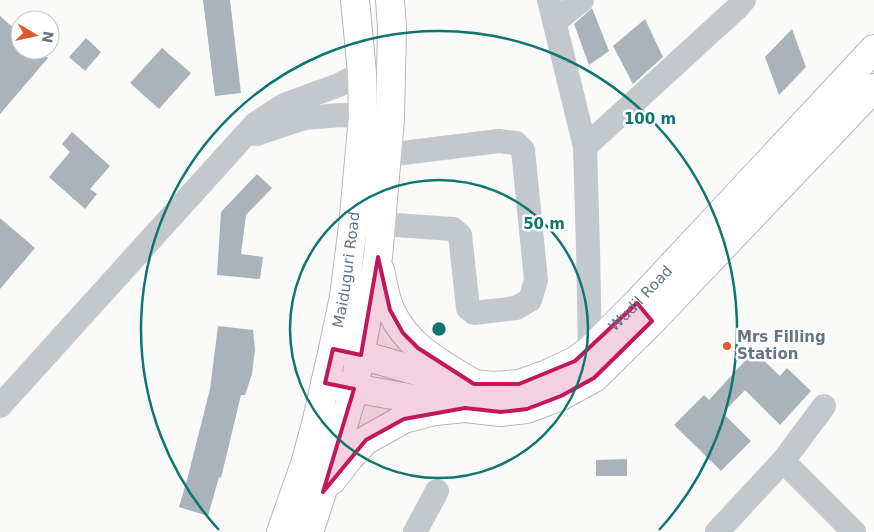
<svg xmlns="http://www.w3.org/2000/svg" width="874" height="532" font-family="'DejaVu Sans',sans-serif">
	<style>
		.building { fill: #aab3b9 }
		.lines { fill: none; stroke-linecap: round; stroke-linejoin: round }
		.major-casing { stroke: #b5babe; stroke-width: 30 }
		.highway-casing { stroke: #b4b9bd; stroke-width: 30 }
		.minor { stroke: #c3c8cc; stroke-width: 24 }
		.major { stroke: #fff; stroke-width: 28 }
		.highway { stroke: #fff; stroke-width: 28 }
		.marked { fill: #c2185b; fill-opacity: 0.2; stroke: #c2185b; stroke-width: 4; stroke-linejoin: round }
		.ring { fill: none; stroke: #0f766e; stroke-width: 2.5 }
		.poi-dot { fill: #e4572e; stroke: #fff; stroke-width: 2 }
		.labels { text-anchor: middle; stroke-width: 5; stroke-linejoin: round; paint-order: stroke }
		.street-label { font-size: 15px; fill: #657683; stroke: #fff }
		.poi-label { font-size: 15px; font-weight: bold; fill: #657683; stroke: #fff; text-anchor: start }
		.centre { fill: #0f766e; stroke: #fff; stroke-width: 2.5 }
		.ring-label { font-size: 15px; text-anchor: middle; font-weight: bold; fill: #0f766e; stroke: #fff; stroke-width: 5; stroke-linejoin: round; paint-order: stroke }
	</style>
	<rect width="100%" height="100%" fill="#fafaf8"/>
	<g class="building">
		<path d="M 203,0 L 230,0 L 241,93 L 215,96 Z"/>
		<path d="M 592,8 L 609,51 L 589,65 L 574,24 Z"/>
		<path d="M 0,16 L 20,34 L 20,50 L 38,50 L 48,58 L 0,114 Z"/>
		<path d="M 645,19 L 663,57 L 633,84 L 613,46 Z"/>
		<path d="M 792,29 L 806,67 L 779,95 L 765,57 Z"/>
		<path d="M 86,38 L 101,52 L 85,71 L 69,57 Z"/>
		<path d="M 162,48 L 191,73 L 159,109 L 130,83 Z"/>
		<path d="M 72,132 L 110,166 L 90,189 L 97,194 L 85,209 L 49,177 L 70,152 L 62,144 Z"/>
		<path d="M 257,174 L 272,188 L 246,215 L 241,254 L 263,257 L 260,279 L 217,275 L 221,212 Z"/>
		<path d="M 0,218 L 35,248 L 0,289 Z"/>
		<path d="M 218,326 L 253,330 L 255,350 L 252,374 L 245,395 L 241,395 L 221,478 L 219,477 L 208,516 L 179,507 L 187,480 L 210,389 Z"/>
		<path d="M 754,351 L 780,376 L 787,368 L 811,391 L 780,425 L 745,390 L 723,413 L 751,441 L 721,471 L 674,425 L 704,395 L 709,400 Z"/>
		<path d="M 627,459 L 627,476 L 596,476 L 596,460 Z"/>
	</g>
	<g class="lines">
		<g class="major-casing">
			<g id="major">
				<path id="s1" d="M 333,349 L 361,355 L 424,373 L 474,384 L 494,386 L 519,384 L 545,375 L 575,361 L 590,350 L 637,303 L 874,49"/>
				<path d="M 325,383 L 465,408 L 501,412 L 527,409 L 561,396 L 594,378 L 652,321 L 874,88"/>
			</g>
		</g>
		<g class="highway-casing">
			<g id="highway">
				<path d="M 380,270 C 383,283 385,299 391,311 C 408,348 442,364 474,384"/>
				<path d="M 331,481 L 349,458 L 366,440 L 404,419 L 435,411 L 465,408"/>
				<path id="s2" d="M 281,532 L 305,464 L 316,424 L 333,349 L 344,297 L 353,226 L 363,117 L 362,73 L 355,0"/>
				<path d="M 309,532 L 339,440 L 354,389 L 378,257 L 390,119 L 392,27 L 390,0"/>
			</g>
		</g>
		<g class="minor">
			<path d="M 549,0 L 585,147 L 588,248 L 590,350"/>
			<path d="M 555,22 L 582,0"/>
			<path d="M 256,134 L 304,118 L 341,115 L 363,117"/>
			<path d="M 585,147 L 736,9 L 744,0"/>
			<path d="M 381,224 L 453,229 L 460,235 L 468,308 L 474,313 L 516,308 L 530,300 L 536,280 L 523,150 L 516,143 L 499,141 L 387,155"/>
			<path d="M 0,406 L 255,124 L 284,105 L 339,85 L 362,73"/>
			<path d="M 783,461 L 854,532"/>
			<path d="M 415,532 L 437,491"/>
			<path d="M 717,532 L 783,461 L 824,406"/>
		</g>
		<use href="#major" class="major"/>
		<use href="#highway" class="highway"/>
	</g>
	<path class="marked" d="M 378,257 L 390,310 L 403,333 L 418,348 L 474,384 L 519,384 L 575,361 L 637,303 L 652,321 L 594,378 L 561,396 L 527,409 L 501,412 L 465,408 L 404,419 L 366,440 L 323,492 L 354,389 L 325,383 L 333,349 L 361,355 Z"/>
	<g class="ring">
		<circle cx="439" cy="329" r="149"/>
		<path d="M219 530A298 298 0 1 1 659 530"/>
	</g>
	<circle class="poi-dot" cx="727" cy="346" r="5"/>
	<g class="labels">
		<g class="street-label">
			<text dy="5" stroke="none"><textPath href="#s2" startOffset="271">Maiduguri Road</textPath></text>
			<text dy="5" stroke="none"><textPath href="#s1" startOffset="342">Wudil Road</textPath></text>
		</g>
		<g class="poi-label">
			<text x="737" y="342">Mrs Filling<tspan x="737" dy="17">Station</tspan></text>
		</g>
	</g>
	<circle cx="439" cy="329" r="8" class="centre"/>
	<g class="ring-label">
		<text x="650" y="124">100 m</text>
		<text x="544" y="229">50 m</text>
	</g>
	<g transform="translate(35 35) rotate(99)"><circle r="24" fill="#ffffff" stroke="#c1c8cd"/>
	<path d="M0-4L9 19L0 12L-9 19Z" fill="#e4572e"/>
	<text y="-8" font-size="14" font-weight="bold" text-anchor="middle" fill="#657683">N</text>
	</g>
</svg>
